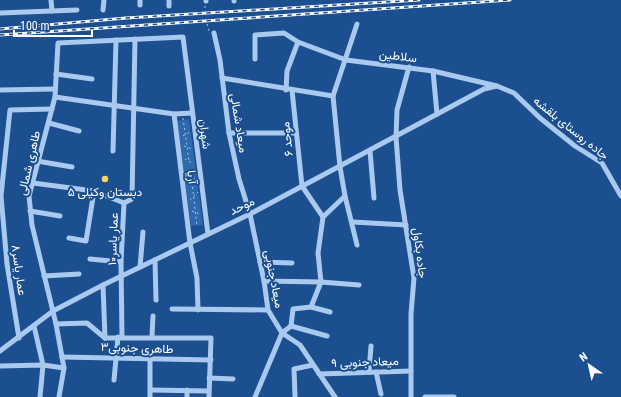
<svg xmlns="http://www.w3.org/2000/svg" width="621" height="397" font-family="'Roboto Condensed',Vazirmatn,sans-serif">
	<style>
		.green { fill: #2e69ad }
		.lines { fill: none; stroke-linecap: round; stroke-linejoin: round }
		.path { stroke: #a9c9ee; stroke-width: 1; stroke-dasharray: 2 3; stroke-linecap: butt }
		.minor { stroke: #a9c9ee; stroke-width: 5 }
		.rail-casing { stroke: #fff; stroke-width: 3 }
		.rail { stroke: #1b4f8f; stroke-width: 1.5; stroke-dasharray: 4.5; stroke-linecap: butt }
		.poi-dot { fill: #ffd166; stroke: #1b4f8f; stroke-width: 1.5 }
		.labels { text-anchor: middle; stroke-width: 4; stroke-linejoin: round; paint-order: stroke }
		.street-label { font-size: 12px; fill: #fff; stroke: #1b4f8f }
		.poi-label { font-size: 12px; fill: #fff; stroke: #1b4f8f }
	</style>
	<rect width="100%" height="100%" fill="#1b4f8f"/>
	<path class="green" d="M 189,119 L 203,225 L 191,226 L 177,121 Z"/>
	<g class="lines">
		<g class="path">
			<path d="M 205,6 L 205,10"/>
			<path d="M 207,24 L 209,31"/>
			<path d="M 183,118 L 189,161"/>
			<path d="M 183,136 L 190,132"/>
			<path d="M 184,146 L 192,149"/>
			<path d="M 185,159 L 194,164"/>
			<path d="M 195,178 L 192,182 L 197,226"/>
			<path d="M 190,200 L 198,192"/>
			<path d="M 192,211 L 200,214"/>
		</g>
		<g class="minor">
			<path d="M 51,0 L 52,11"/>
			<path d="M 206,1 L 206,0"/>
			<path d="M 234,1 L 234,0"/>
			<path d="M 140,5 L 140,0"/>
			<path d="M 169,6 L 169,0"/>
			<path d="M 103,10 L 104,0"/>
			<path d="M 0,13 L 77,10"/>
			<path d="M 214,33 L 220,60 L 229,133 L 239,179 L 250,214 L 264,281 L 268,310 L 282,333 L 300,345 L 335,397"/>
			<path d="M 255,59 L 255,35 L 284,33 L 298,42 L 346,60 L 433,71 L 497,86 L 514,93 L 540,118 L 575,146 L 602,163 L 621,196"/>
			<path d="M 409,67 L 397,110 L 396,137 L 400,190 L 414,278 L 411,314 L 411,397"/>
			<path d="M 433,71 L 437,114"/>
			<path d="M 56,74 L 92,79"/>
			<path d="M 222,78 L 333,96 L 340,167 L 345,196 L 323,217 L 318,253 L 321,282 L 311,307 L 293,309 L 291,326 L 282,333 L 255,397"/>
			<path d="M 0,90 L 55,89"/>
			<path d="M 286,90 L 287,71 L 298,42"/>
			<path d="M 292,90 L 302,186 L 323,217"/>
			<path d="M 333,96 L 357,24"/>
			<path d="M 55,97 L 174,114 L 192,113"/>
			<path d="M 174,114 L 190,243 L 197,278 L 198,310"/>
			<path d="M 49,123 L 79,131"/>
			<path d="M 229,133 L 296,133"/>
			<path d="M 113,151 L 116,40"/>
			<path d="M 370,151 L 374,198"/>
			<path d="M 37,161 L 72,167"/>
			<path d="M 33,183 L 94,191 L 124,203 L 132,199 L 135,39"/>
			<path d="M 345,196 L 357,245"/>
			<path d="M 30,211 L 60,216"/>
			<path d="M 353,222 L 406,225"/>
			<path d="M 69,238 L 86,241 L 94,191"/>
			<path d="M 90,259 L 121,262"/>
			<path d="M 155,260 L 156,300"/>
			<path d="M 260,262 L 292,263"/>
			<path d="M 140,267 L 143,232"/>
			<path d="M 44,276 L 79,274"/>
			<path d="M 264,281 L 321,282 L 359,285"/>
			<path d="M 103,285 L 105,338"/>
			<path d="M 311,307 L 330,312"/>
			<path d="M 172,309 L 268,310"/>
			<path d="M 56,324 L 87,323 L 105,338"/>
			<path d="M 34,326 L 43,365 L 40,397"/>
			<path d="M 291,326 L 327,336"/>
			<path d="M 152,336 L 153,316"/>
			<path d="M 122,337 L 121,262 L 124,203"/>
			<path d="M 19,338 L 7,264 L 1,196 L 10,110 L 52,109"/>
			<path d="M 105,338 L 211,338 L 209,397"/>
			<path d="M 0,351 L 53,311 L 103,285 L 250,214 L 484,89 L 497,86"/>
			<path d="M 62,357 L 211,360"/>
			<path d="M 150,359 L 150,397"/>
			<path d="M 0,366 L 43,365 L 64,368"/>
			<path d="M 369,372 L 371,346"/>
			<path d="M 376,372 L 381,394"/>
			<path d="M 319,374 L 411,371"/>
			<path d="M 209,378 L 233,379"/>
			<path d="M 114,380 L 118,337"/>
			<path d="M 151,390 L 208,391"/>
			<path d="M 295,396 L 294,369 L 313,365"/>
			<path d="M 59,397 L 64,368 L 56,324 L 32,225 L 29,196 L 55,97 L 58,43 L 183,37 L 208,234"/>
			<path d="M 187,397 L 187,390"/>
			<path d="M 425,397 L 454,397"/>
		</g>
		<g class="rail-casing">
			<g id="rail">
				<path d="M 0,29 L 126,18 L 419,0"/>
				<path d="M 0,35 L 510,0"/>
			</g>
		</g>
		<use href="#rail" class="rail"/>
	</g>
	<circle class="poi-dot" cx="105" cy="179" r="4"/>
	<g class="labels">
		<g class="street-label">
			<text transform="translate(398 56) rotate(7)" y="4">سلاطین</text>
			<text transform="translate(239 123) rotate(81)" y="4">میعاد شمالی</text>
			<text transform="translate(571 128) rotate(39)" y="4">جاده روستای بلقشه</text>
			<text transform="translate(205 134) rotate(83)" y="4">شهران</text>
			<text transform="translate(287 139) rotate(-96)" y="4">موحد ۶</text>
			<text transform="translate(29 163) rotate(-77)" y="4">طاهری شمالی</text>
			<text transform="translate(192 177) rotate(83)" y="4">آریا</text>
			<text transform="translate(242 206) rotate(-26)" y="4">موحد</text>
			<text transform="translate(113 239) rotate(-88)" y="4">عمار یاسر۱۰</text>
			<text transform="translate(420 253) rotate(83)" y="4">جاده بکاول</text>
			<text transform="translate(19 270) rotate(82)" y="4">عمار یاسر۸</text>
			<text transform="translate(274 279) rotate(79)" y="4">میعاد جنوبی</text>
			<text transform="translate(137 348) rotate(2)" y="4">طاهری جنوبی۳</text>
			<text transform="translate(365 362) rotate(-2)" y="4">میعاد جنوبی ۹</text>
		</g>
		<g class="poi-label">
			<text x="105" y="196">دبستان وکیلی ۵</text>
		</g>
	</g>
	<g transform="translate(589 365) rotate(326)" stroke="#1b4f8f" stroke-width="3" paint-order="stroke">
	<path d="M0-3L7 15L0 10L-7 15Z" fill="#ffffff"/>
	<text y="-6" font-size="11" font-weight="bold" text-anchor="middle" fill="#ffffff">N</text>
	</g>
	<path d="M14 30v6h78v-6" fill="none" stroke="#ffffff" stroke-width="2"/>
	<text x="20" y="30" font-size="12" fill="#ffffff" stroke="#1b4f8f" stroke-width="3" paint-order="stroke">100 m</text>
</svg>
